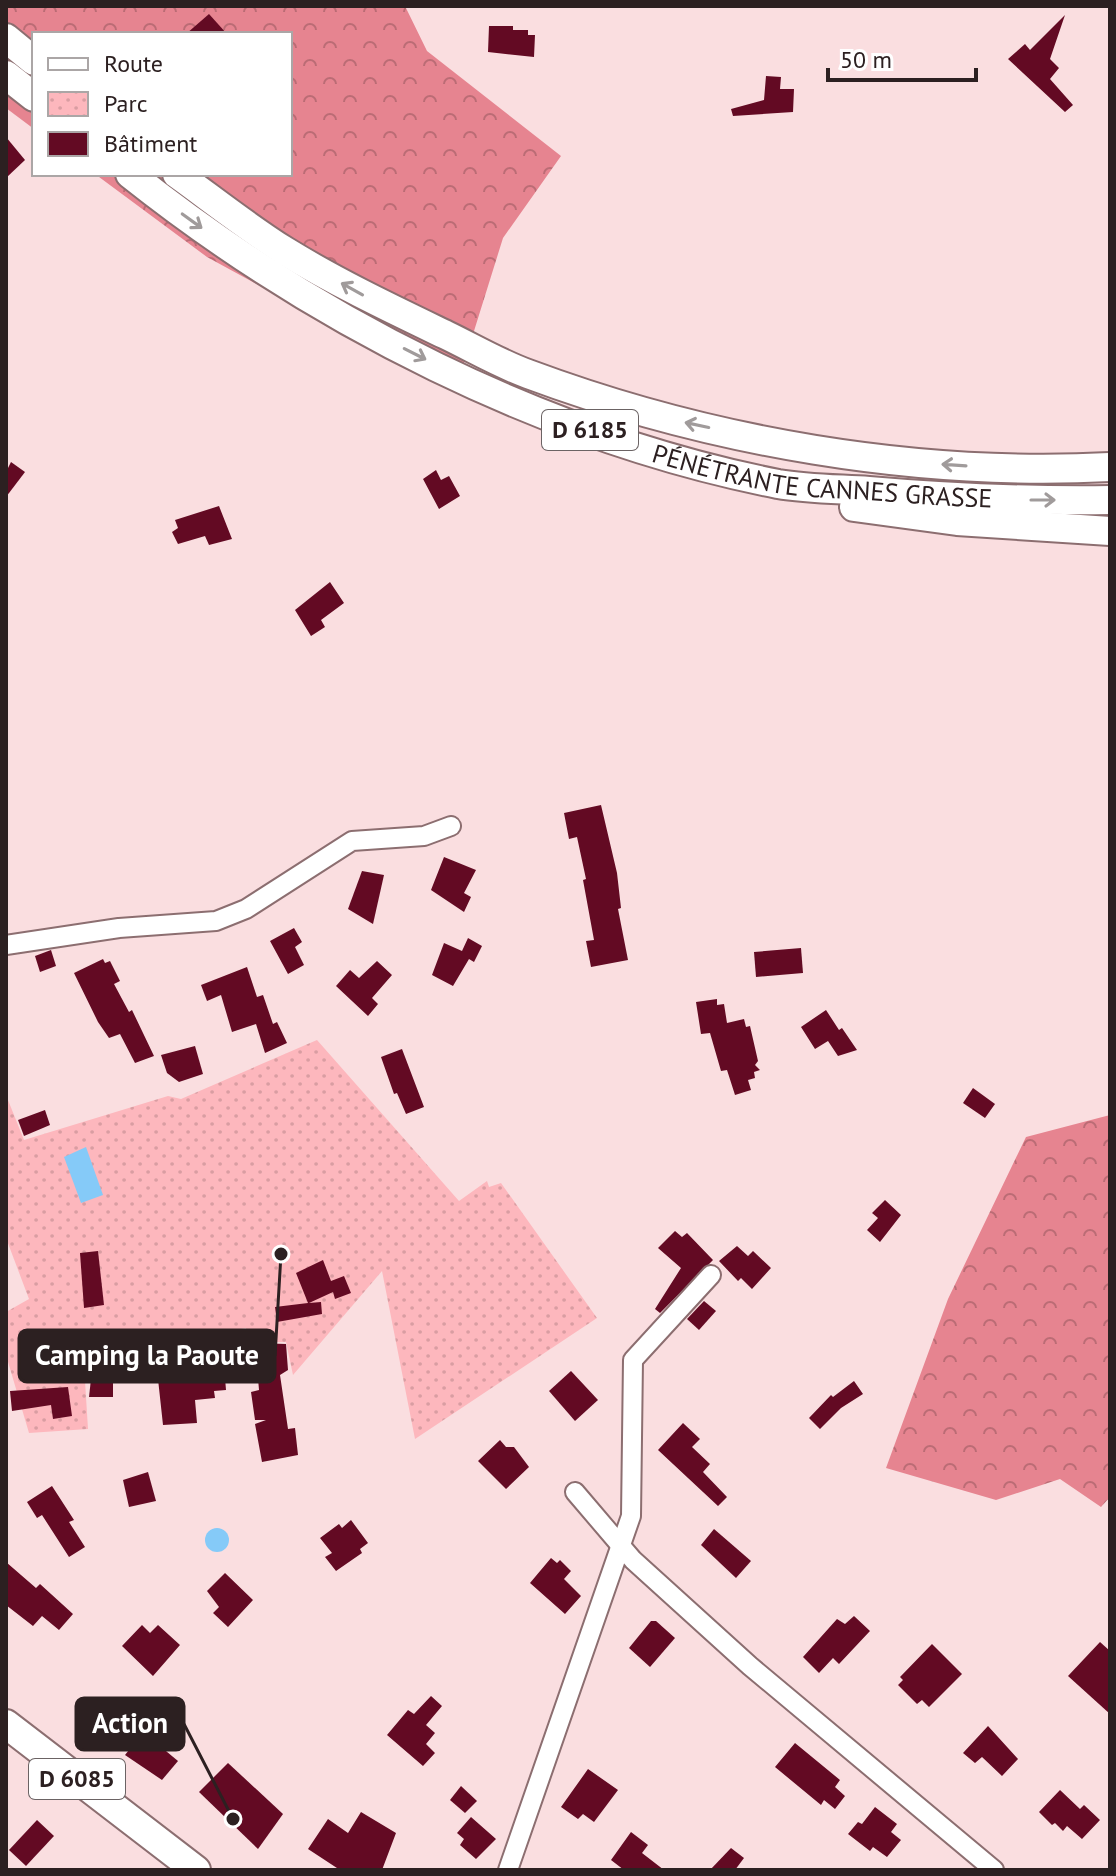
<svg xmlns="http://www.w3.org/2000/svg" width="1116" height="1876" font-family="'PT Sans',sans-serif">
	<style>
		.forest { fill: url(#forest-crowns) }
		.park { fill: url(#park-dots) }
		.water { fill: #85caf8 }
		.building { fill: #630a23 }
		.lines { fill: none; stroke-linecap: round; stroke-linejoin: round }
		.minor-casing { stroke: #8c6e70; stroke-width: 22 }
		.primary-casing { stroke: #8c6e70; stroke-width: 32 }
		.trunk-casing { stroke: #8c6e70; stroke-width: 32 }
		.minor { stroke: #fff; stroke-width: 18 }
		.primary { stroke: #fff; stroke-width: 28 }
		.trunk { stroke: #fff; stroke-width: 28 }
		.oneway { stroke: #a09b9b }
		.labels { text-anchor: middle; stroke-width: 8; stroke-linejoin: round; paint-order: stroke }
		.shield { fill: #fff; stroke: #6b6364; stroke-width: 2 }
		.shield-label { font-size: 24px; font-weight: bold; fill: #2c2021 }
		.street-label { font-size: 26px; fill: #2c2021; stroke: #fff }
		.leader { fill: none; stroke: #2c2021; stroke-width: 3 }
		.callout-dot { fill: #2c2021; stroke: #fff; stroke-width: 3 }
		.callout { fill: #2c2021; stroke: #2c2021; stroke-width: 3 }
		.callout-label { font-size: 28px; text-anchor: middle; font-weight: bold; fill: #fff }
	</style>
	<defs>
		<pattern id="forest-crowns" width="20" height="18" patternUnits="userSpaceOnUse" patternTransform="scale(2)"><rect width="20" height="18" fill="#e68490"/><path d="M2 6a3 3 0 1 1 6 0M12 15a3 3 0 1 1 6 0" fill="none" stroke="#bb6c75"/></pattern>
		<pattern id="park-dots" width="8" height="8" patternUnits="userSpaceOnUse" patternTransform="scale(2)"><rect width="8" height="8" fill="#fdb7bd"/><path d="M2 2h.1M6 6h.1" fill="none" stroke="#d99da2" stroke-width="1.8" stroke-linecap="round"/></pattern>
	</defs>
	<rect width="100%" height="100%" fill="#fadee0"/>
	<g class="forest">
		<path d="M 6,6 L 405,6 L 427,51 L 561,156 L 503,238 L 455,392 L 207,257 L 95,174 L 290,174 L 290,34 L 34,34 L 34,129 L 6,108 Z"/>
		<path d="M 1110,1115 L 1110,1497 L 1101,1507 L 1060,1479 L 996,1500 L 886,1468 L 948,1299 L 1026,1137 Z"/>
	</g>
	<path class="park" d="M 317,1040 L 459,1201 L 487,1181 L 489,1187 L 501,1183 L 597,1318 L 415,1439 L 382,1271 L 293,1375 L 286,1342 L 248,1342 L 246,1328 L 172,1343 L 175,1360 L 84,1365 L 88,1429 L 29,1433 L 6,1355 L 6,1312 L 29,1299 L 6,1238 L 6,1095 L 24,1140 L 168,1096 L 181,1099 Z"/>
	<g class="water">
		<path d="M 86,1147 L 103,1195 L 81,1203 L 64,1157 Z"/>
		<circle cx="217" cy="1540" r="12"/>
	</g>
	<g class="building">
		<path d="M 209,14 L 227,34 L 186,34 Z"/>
		<path d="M 1065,15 L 1050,59 L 1059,68 L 1050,79 L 1073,105 L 1065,112 L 1008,59 L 1025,44 L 1030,50 Z"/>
		<path d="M 489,26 L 513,26 L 513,30 L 528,30 L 528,35 L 535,35 L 534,57 L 488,52 Z"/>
		<path d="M 766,76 L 781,77 L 780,89 L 794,89 L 793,112 L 733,116 L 731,109 L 764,100 Z"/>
		<path d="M 6,137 L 25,160 L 6,178 Z"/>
		<path d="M 11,462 L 25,472 L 6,497 L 6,472 Z"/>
		<path d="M 436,470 L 441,480 L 449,476 L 460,496 L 439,509 L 423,479 Z"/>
		<path d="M 219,506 L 232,539 L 209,545 L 205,536 L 178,544 L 172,532 L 178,528 L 175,520 Z"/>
		<path d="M 330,582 L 344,603 L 321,620 L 325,627 L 311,636 L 295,610 Z"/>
		<path d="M 601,805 L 617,873 L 621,908 L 618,909 L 628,960 L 591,967 L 586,941 L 594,940 L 583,880 L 586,879 L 577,837 L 569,839 L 564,813 Z"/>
		<path d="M 444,857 L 476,870 L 464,893 L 471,897 L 464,912 L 431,890 Z"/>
		<path d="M 362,871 L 384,875 L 373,924 L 348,909 Z"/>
		<path d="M 294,928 L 302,942 L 295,947 L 304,965 L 288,974 L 270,941 Z"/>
		<path d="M 468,938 L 482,946 L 474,962 L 469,959 L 453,986 L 432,975 L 444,943 L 462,951 Z"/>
		<path d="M 801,948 L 803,973 L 756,977 L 754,952 Z"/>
		<path d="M 51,950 L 56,966 L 40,972 L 35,956 Z"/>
		<path d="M 103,959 L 105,963 L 110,961 L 120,981 L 114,984 L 129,1012 L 132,1010 L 154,1056 L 135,1063 L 120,1034 L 109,1038 L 98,1022 L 74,973 Z"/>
		<path d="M 377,961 L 392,975 L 372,998 L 378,1004 L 368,1016 L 336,986 L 350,970 L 359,978 Z"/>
		<path d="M 247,967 L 257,997 L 263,995 L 273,1024 L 277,1022 L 287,1043 L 265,1053 L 256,1024 L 232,1032 L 221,995 L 207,1001 L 201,985 Z"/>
		<path d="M 717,999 L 717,1005 L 724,1004 L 727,1023 L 744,1019 L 746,1027 L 750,1026 L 758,1061 L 755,1065 L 760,1070 L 754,1072 L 755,1078 L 748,1080 L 751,1090 L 735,1095 L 727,1070 L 721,1071 L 710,1033 L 701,1034 L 696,1002 Z"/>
		<path d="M 826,1010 L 839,1030 L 842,1028 L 857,1050 L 838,1056 L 828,1041 L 815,1049 L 801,1027 Z"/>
		<path d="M 195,1046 L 203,1074 L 179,1082 L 167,1073 L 161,1055 Z"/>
		<path d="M 402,1049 L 424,1107 L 406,1114 L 397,1093 L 394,1094 L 381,1057 Z"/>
		<path d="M 973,1088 L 995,1104 L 985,1118 L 963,1103 Z"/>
		<path d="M 45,1110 L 50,1125 L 24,1136 L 18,1120 Z"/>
		<path d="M 885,1200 L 901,1215 L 880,1242 L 867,1230 L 878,1218 L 872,1213 Z"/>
		<path d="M 675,1231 L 682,1237 L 687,1233 L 713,1260 L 660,1313 L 655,1309 L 681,1268 L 658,1248 Z"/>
		<path d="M 737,1246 L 748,1256 L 753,1251 L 771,1268 L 752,1289 L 741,1278 L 738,1281 L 719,1261 Z"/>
		<path d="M 98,1251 L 104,1305 L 84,1308 L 80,1253 Z"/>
		<path d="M 323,1260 L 331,1281 L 344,1276 L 351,1293 L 335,1299 L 333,1292 L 309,1303 L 321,1302 L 322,1314 L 277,1322 L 275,1307 L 308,1303 L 296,1273 Z"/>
		<path d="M 704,1301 L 716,1311 L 699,1330 L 687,1319 Z"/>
		<path d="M 235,1330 L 238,1351 L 223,1354 L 226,1390 L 214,1391 L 215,1398 L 195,1400 L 197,1423 L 163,1425 L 158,1379 L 169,1374 L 204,1370 L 203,1352 L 219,1348 L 217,1334 Z"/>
		<path d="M 255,1343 L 286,1344 L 288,1370 L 280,1375 L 288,1429 L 295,1428 L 298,1455 L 262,1462 L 255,1424 L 266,1420 L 255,1420 L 251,1392 L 259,1390 Z"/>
		<path d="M 571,1371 L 598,1400 L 575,1421 L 549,1391 Z"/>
		<path d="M 113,1378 L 113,1397 L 89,1397 L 91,1379 Z"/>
		<path d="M 854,1381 L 863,1394 L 841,1408 L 820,1429 L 809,1418 L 831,1395 L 833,1397 Z"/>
		<path d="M 68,1387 L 72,1416 L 53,1419 L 51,1405 L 12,1411 L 10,1391 Z"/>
		<path d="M 683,1423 L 700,1439 L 692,1447 L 710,1464 L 703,1472 L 727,1497 L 718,1506 L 658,1450 Z"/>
		<path d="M 500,1440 L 506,1447 L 514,1447 L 529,1467 L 506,1489 L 478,1461 Z"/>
		<path d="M 148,1472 L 156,1501 L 129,1507 L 123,1480 Z"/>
		<path d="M 52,1486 L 74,1520 L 69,1522 L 85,1547 L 69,1557 L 42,1515 L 37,1518 L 27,1502 Z"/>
		<path d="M 351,1520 L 368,1543 L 360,1549 L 362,1553 L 336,1571 L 325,1557 L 332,1553 L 320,1538 L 339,1524 L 342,1528 Z"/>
		<path d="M 714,1529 L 751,1561 L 736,1578 L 701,1545 Z"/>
		<path d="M 551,1558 L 557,1563 L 560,1560 L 571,1571 L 564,1579 L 581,1596 L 565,1614 L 530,1583 Z"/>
		<path d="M 6,1562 L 36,1588 L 40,1584 L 73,1614 L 59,1630 L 42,1616 L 33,1626 L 6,1605 Z"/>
		<path d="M 225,1573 L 253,1600 L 228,1627 L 213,1613 L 219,1607 L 207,1591 Z"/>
		<path d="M 854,1616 L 870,1631 L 839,1664 L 833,1658 L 819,1673 L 803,1657 L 837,1619 L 845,1624 Z"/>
		<path d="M 651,1621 L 656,1621 L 675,1638 L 650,1667 L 629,1648 Z"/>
		<path d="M 142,1625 L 150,1633 L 158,1625 L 180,1645 L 153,1676 L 122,1646 Z"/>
		<path d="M 1100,1642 L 1110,1651 L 1110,1714 L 1068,1676 Z"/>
		<path d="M 932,1644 L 962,1674 L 929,1707 L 922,1700 L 917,1704 L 898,1685 L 903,1680 L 900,1677 Z"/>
		<path d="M 431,1696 L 442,1706 L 426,1725 L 435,1733 L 426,1744 L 435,1753 L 423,1766 L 387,1735 L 408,1710 L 414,1714 Z"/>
		<path d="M 988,1726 L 1018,1759 L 1002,1776 L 982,1757 L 975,1763 L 963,1753 Z"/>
		<path d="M 143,1732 L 178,1761 L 162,1780 L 125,1755 Z"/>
		<path d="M 795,1743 L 840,1780 L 835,1787 L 845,1796 L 835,1809 L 824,1800 L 821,1805 L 775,1767 Z"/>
		<path d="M 228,1763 L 283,1814 L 258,1849 L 199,1792 Z"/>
		<path d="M 588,1769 L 618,1790 L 594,1822 L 583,1814 L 578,1819 L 561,1807 Z"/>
		<path d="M 461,1786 L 477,1801 L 465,1813 L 450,1800 Z"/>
		<path d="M 1060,1790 L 1080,1809 L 1084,1805 L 1100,1820 L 1082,1839 L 1067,1826 L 1063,1831 L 1055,1823 L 1052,1825 L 1039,1812 Z"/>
		<path d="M 875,1807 L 897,1824 L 891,1832 L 901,1840 L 887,1857 L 873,1847 L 870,1851 L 848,1834 L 858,1822 L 862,1824 Z"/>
		<path d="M 361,1812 L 396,1833 L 382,1870 L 340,1870 L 308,1849 L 328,1819 L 348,1833 Z"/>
		<path d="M 471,1817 L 496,1839 L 476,1859 L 460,1845 L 464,1839 L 457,1833 Z"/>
		<path d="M 37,1820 L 54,1836 L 26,1866 L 9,1850 Z"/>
		<path d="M 631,1832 L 648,1845 L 642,1853 L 664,1870 L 624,1870 L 611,1860 Z"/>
		<path d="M 731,1848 L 744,1858 L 735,1870 L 710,1870 Z"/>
	</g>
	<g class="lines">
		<g class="minor-casing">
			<g id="minor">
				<path d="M 6,945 L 119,928 L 216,921 L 246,909 L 352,841 L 424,836 L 451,826"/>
				<path d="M 575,1492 L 633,1560 L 750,1666 L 994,1870"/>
				<path d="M 508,1870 L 631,1516 L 633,1360 L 711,1275"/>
			</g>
		</g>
		<g class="primary-casing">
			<path id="primary" d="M 6,1724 L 196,1870"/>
		</g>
		<g class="trunk-casing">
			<g id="trunk">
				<path d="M 6,38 L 34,61"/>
				<path d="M 6,75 L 34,97"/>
				<path id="s1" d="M 130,174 C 315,321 545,438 778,484 C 807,489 839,489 869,491 C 949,498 1029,501 1110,500"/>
				<path d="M 177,174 C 213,200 248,228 285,251 C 337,283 392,309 446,335 C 473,348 500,364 528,374 C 711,442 915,477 1110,467"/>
				<path d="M 854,507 L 957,521 L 1110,531"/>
			</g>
		</g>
		<use href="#minor" class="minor"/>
		<use href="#primary" class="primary"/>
		<use href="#trunk" class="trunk"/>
	</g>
	<defs><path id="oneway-shaft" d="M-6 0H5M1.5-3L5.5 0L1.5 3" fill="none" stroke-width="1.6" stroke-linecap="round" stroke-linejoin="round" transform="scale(2)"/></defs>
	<g class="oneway">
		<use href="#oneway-shaft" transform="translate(192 221) rotate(36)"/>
		<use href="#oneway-shaft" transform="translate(352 289) rotate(-151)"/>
		<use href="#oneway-shaft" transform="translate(415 354) rotate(27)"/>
		<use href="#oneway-shaft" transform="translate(697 425) rotate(-168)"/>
		<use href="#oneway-shaft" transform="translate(954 465) rotate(-176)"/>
		<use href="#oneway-shaft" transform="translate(1043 500)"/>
	</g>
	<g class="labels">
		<g class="shield">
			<rect x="542" y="410" width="96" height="40" rx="6"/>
			<rect x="29" y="1759" width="96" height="40" rx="6"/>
		</g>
		<g class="shield-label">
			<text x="590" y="438">D 6185</text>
			<text x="77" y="1787">D 6085</text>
		</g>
		<g class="street-label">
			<text dy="9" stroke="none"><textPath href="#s1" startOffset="768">PÉNÉTRANTE CANNES GRASSE</textPath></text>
		</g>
	</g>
	<path class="leader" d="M281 1254L275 1356M233 1819L184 1724"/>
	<g class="callout-dot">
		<circle cx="281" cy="1254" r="8"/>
		<circle cx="233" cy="1819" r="8"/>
	</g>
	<g class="callout">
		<rect x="19" y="1330" width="256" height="52" rx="8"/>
		<rect x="76" y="1698" width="108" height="52" rx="8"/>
	</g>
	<g class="callout-label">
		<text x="147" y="1365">Camping la Paoute</text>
		<text x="130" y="1733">Action</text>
	</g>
	<rect width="1116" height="1876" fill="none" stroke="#2c2021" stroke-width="16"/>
	<rect x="32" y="32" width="260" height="144" fill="#ffffff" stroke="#aba6a6" stroke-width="2"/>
	<rect x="48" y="58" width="40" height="12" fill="#ffffff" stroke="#aba6a6" stroke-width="2"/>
	<text x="104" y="72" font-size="24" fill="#2c2021">Route</text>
	<rect x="48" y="92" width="40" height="24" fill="url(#park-dots)" stroke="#aba6a6" stroke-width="2"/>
	<text x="104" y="112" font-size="24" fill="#2c2021">Parc</text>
	<rect x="48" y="132" width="40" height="24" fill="#630a23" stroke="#aba6a6" stroke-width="2"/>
	<text x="104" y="152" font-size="24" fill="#2c2021">Bâtiment</text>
	<path d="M828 68v12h148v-12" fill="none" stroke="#2c2021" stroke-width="4"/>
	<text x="840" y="68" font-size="24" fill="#2c2021" stroke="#ffffff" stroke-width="6" paint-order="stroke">50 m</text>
</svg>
